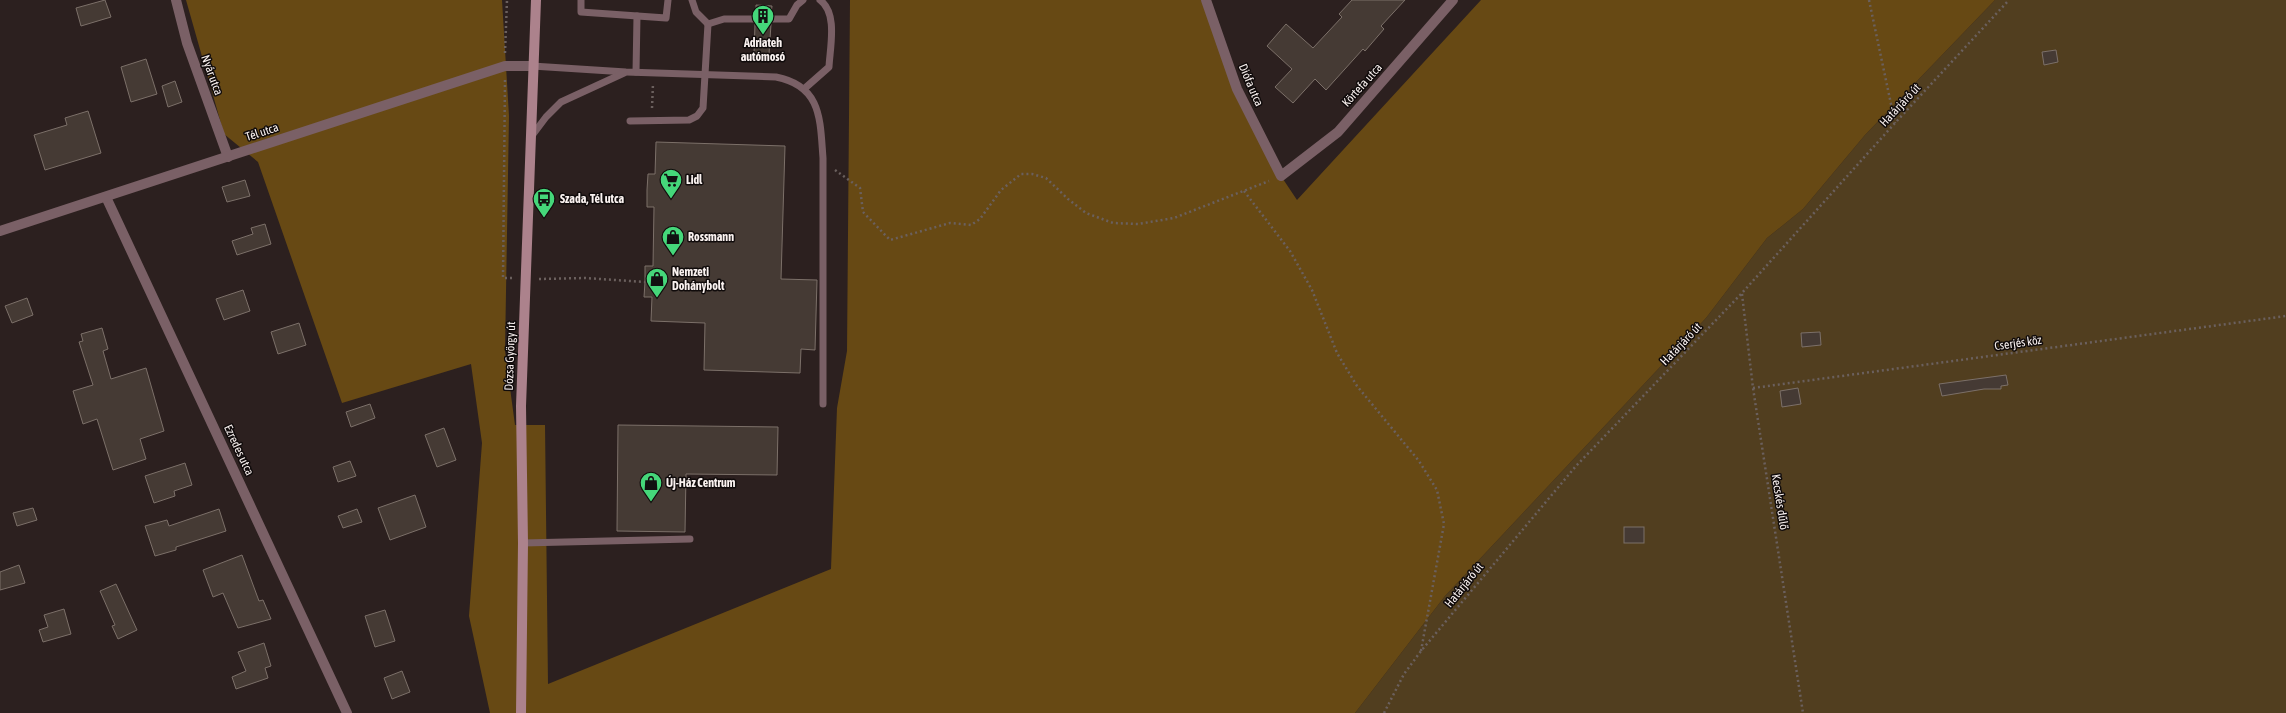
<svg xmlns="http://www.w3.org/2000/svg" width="2286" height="713" font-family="'Asap Condensed',sans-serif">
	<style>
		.green { fill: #513e1f }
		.forest { fill: #674914 }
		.building { fill: #453a34; stroke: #7c7069 }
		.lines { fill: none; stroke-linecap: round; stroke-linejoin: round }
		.path { stroke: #6b605e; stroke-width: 2.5; stroke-dasharray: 2 3; stroke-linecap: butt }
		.service { stroke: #7a6066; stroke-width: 7 }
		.minor { stroke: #7a6066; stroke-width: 10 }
		.secondary { stroke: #ac828c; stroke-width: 10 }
		.labels { text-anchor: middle; stroke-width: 3; stroke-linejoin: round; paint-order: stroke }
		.poi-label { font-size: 12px; font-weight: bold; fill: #faf2f0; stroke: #100b0b; text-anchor: start }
		.street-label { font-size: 12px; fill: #faf2f0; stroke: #100b0b }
	</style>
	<rect width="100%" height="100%" fill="#2c201f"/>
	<path class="green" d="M 1995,0 L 2286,0 L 2286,713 L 1355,713 L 1445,596 L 1706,318 L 1767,238 L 1803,209 L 1865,135 Z"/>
	<path class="forest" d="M 186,0 L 502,0 L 509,116 L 505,351 L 515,425 L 545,425 L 548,684 L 831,569 L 837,408 L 847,351 L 850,0 L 1201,0 L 1281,176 L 1297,200 L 1481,0 L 1995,0 L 1865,135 L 1803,209 L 1767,238 L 1706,318 L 1445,596 L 1355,713 L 490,713 L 469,616 L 482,443 L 471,364 L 342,403 L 258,162 L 224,134 Z"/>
	<g class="building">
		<path d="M 105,0 L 111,17 L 81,26 L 76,8 Z"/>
		<path d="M 1352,0 L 1405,0 L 1381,26 L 1384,29 L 1365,51 L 1363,49 L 1326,90 L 1315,79 L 1293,103 L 1275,87 L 1292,69 L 1267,46 L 1286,24 L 1313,48 L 1342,17 L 1339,14 Z"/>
		<path d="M 756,5 L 772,6 L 771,14 L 766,19 L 771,24 L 769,54 L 754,53 L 755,24 L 761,19 L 756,14 Z"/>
		<path d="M 2056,50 L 2058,62 L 2044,65 L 2042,52 Z"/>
		<path d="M 146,59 L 157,94 L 131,102 L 121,67 Z"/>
		<path d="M 175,81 L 182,102 L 168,107 L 162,86 Z"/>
		<path d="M 88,111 L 101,153 L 45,170 L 34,135 L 67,125 L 65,118 Z"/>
		<path d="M 656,142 L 785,146 L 781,279 L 817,280 L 815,350 L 801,349 L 800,373 L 704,370 L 705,323 L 651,321 L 652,297 L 644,297 L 645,282 L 645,266 L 653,266 L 654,207 L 647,207 L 647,190 L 648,174 L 655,174 Z"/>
		<path d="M 245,180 L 250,196 L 227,202 L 222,187 Z"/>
		<path d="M 265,224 L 271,244 L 237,255 L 232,241 L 253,234 L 251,228 Z"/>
		<path d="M 243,290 L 250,311 L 224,320 L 216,299 Z"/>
		<path d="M 27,298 L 33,315 L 12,323 L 5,306 Z"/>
		<path d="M 299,323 L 306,345 L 278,354 L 271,332 Z"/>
		<path d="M 102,328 L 108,349 L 103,351 L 111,379 L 146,368 L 164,431 L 140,439 L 146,459 L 113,470 L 97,419 L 83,424 L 73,391 L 93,385 L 79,342 L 83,341 L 81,334 Z"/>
		<path d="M 1820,332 L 1821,345 L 1802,347 L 1801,333 Z"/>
		<path d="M 2006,375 L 2008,385 L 2001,386 L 2001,389 L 1984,389 L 1942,396 L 1939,384 Z"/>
		<path d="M 1798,388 L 1801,404 L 1782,407 L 1780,391 Z"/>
		<path d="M 370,404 L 375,418 L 351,427 L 346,412 Z"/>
		<path d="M 618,425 L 778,427 L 777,475 L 686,474 L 685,532 L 617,531 Z"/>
		<path d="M 444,428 L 456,460 L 437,467 L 425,435 Z"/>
		<path d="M 350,461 L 356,476 L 338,482 L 333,467 Z"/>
		<path d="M 185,463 L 192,485 L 174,491 L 175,496 L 154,503 L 145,476 Z"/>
		<path d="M 415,495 L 426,527 L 390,540 L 378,508 Z"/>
		<path d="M 33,508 L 37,520 L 17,526 L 13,513 Z"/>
		<path d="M 219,509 L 226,531 L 176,547 L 176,550 L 155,556 L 145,526 L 167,520 L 169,526 Z"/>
		<path d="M 357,509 L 362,522 L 343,528 L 338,516 Z"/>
		<rect x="1624" y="527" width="20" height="16"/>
		<path d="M 242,555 L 259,601 L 263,600 L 271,619 L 238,628 L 223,593 L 213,597 L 203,570 Z"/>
		<path d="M 19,565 L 25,583 L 0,590 L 0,572 Z"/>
		<path d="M 116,584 L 137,630 L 118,639 L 112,626 L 115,625 L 100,591 Z"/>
		<path d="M 64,609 L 71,634 L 43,642 L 39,630 L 48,627 L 44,615 Z"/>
		<path d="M 385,610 L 395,641 L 375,647 L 365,616 Z"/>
		<path d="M 264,643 L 271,666 L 265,668 L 268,678 L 236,689 L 232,677 L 246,671 L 238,652 Z"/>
		<path d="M 402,671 L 410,692 L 392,699 L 384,678 Z"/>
	</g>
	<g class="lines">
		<g class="path">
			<path d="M 1869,0 L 1895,123"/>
			<path d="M 505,53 L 507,0"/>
			<path d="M 505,80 L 503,278 L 512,278"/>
			<path d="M 652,108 L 653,83"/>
			<path d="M 835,170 L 860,188 L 863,212 L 890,240 L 950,223 L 971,225 L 980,219 L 1001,190 L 1021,174 L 1032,174 L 1046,178 L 1068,199 L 1086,213 L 1113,223 L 1138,224 L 1174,218 L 1269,181"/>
			<path d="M 1244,191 L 1290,251 L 1312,290 L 1337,353 L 1357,386 L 1419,461 L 1437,490 L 1444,524 L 1421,651"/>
			<path d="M 539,279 L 585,278 L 645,282"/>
			<path d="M 1742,294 L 1753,388 L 1803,713"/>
			<path d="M 1753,388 L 2286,316"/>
			<path d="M 1384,713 L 1404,674 L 1421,651 L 1576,466 L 1742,293 L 1895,123 L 2009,0"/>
		</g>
		<g class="service">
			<path d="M 581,0 L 581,12 L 666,18 L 668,0"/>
			<path d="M 692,0 L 696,12 L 708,24"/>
			<path d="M 771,19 L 789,19 L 797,5 L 803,0"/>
			<path d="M 708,24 L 724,19 L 756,19"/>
			<path d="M 532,66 L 626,72 L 776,77 C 822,86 820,120 823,158 L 823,404"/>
			<path d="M 636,72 L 637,16"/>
			<path d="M 804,89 L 829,67 C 830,47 838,13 820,0"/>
			<path d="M 630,121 L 689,120 L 697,116 L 703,108 L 708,24"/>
			<path d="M 531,137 L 546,117 L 561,102 L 624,73"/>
			<path d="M 523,543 L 690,539"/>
		</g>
		<g class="minor">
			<path d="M 176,0 L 187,43 L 228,157"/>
			<path d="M 1206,0 L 1237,89 L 1281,176 L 1338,132 L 1453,0"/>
			<path d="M 106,197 L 347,713"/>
			<path d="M 0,231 L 505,66 L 532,66"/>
		</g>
		<path class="secondary" d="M 521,713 L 523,543 L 521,406 L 536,0"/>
	</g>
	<defs>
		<g id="building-pin" transform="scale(1.15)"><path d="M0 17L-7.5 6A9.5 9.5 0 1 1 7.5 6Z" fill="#45d77a" stroke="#100b0b"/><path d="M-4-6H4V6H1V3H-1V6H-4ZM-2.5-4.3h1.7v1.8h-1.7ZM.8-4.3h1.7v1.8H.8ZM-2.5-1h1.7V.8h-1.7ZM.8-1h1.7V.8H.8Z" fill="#111"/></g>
		<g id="supermarket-pin" transform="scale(1.15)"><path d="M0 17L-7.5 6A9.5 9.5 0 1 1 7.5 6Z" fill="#45d77a" stroke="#100b0b"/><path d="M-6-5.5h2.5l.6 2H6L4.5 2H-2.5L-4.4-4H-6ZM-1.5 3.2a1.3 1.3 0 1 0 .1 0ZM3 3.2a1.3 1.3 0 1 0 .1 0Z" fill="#111"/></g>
		<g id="bus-pin" transform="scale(1.15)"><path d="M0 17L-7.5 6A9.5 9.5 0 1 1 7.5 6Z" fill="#45d77a" stroke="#100b0b"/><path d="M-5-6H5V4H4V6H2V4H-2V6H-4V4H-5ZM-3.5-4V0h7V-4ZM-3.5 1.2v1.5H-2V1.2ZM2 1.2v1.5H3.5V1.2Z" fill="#111"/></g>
		<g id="shop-pin" transform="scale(1.15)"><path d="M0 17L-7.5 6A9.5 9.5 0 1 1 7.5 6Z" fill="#45d77a" stroke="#100b0b"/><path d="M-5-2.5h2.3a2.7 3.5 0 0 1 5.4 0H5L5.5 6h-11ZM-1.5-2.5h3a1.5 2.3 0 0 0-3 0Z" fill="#111"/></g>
	</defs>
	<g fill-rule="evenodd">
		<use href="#building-pin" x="763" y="16"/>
		<use href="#supermarket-pin" x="671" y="180"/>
		<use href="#bus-pin" x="544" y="199"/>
		<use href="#shop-pin" x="673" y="237"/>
		<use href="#shop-pin" x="657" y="279"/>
		<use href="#shop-pin" x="651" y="483"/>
	</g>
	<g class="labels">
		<g class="poi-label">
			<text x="763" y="47" text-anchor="middle">Adriateh<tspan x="763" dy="14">autómosó</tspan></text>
			<text x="686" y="184">Lidl</text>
			<text x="560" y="203">Szada, Tél utca</text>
			<text x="688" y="241">Rossmann</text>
			<text x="672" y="276">Nemzeti<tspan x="672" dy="14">Dohánybolt</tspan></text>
			<text x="666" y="487">Új-Ház Centrum</text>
		</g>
		<g class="street-label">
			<text transform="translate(212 75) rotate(70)" y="4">Nyár utca</text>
			<text transform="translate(1251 85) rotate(67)" y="4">Diófa utca</text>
			<text transform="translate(1362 85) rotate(-48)" y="4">Körtefa utca</text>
			<text transform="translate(1900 105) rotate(-47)" y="4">Határjáró út</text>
			<text transform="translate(262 132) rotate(-18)" y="4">Tél utca</text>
			<text transform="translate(2018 343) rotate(-8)" y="4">Cserjés köz</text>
			<text transform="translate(1681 344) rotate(-46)" y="4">Határjáró út</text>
			<text transform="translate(510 356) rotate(-88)" y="4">Dózsa György út</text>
			<text transform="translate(239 450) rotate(65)" y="4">Ezredes utca</text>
			<text transform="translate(1780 502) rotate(81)" y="4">Kecskés dűlő</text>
			<text transform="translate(1464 585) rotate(-51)" y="4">Határjáró út</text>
		</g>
	</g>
</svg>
